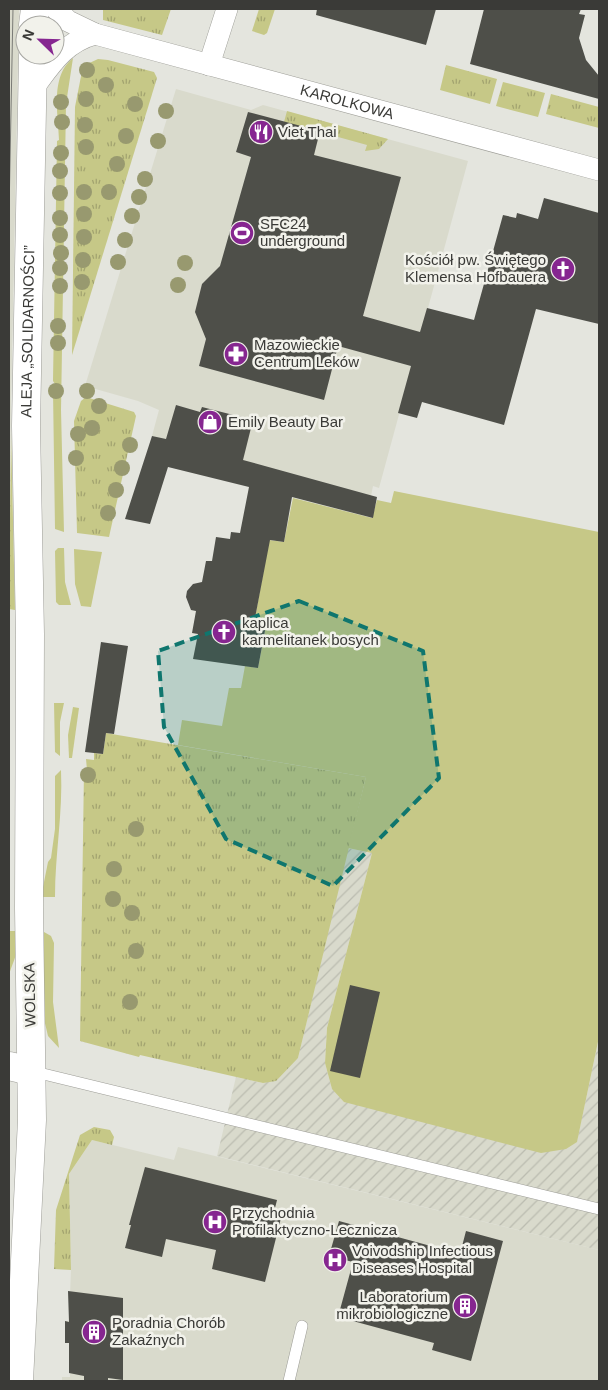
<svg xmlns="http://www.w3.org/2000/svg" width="608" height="1390" font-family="Arial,sans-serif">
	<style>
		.built { fill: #d9dacc }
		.industrial { fill: url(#industrial-furrows) }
		.grass { fill: url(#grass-tufts) }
		.green { fill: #c6c887 }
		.building { fill: #4e4f49 }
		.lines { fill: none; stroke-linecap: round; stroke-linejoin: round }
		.service-casing { stroke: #9d9d97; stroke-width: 12 }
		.minor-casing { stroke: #9d9d97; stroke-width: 22 }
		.tertiary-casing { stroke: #9d9d97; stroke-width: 29 }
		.secondary-casing { stroke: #9d9d97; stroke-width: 29 }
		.service { stroke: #fff; stroke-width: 11 }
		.minor { stroke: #fff; stroke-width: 21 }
		.tertiary { stroke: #fff; stroke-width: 28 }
		.secondary { stroke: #fff; stroke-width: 28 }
		.tram { stroke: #7a7b76; stroke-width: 1 }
		.tree { fill: #98996f }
		.marked { fill: #0f766e; fill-opacity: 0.2; stroke: #0f766e; stroke-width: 4; stroke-dasharray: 10 6; stroke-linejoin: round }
		.labels { text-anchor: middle; stroke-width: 5; stroke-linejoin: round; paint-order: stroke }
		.street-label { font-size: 15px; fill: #3a3a37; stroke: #f2f2eb }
		.poi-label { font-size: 15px; fill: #3a3a37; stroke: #f2f2eb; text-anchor: start }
	</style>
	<defs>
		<pattern id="industrial-furrows" width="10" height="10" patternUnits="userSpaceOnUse" patternTransform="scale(1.25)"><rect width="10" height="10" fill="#d9dacc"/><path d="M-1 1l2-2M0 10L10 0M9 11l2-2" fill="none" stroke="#bbbcb0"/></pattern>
		<pattern id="grass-tufts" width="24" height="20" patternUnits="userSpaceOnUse" patternTransform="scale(1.25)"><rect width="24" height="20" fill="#c6c887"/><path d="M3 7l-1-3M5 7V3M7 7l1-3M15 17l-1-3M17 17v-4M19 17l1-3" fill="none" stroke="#a2a36f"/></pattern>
	</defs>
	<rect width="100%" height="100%" fill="#e4e5de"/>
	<g class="built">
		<path d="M 9,9 L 19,9 L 9,505 Z"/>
		<path d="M 176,89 L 251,110 L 263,105 L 468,161 L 379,488 L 373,486 L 371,496 L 152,436 L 159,410 L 138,401 L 85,386 Z"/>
		<path d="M 92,1140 L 174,1160 L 178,1147 L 599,1250 L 599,1381 L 62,1381 L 62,1377 L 70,1377 L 69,1343 L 65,1343 L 65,1321 L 69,1321 L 71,1270 L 69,1174 Z"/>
	</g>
	<path class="industrial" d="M 348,848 L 372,853 L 327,1028 L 325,1063 L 332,1089 L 577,1141 L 599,1038 L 599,1250 L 217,1156 L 236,1077 L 263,1083 L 298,1058 Z"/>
	<g class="grass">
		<path d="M 103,9 L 171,9 L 162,35 L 103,20 Z"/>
		<path d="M 259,9 L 275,9 L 267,33 L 264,35 L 252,31 Z"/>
		<path d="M 98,59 L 108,60 L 154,72 L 157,78 L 72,355 L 75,107 L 83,66 Z"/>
		<path d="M 446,65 L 497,79 L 490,104 L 440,90 Z"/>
		<path d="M 503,82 L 545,93 L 538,117 L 496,106 Z"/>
		<path d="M 551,94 L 599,107 L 599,128 L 546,114 Z"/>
		<path d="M 287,111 L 388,139 L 379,149 L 365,151 L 367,145 L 284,122 Z"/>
		<path d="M 86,397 L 134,412 L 136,416 L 109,537 L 77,533 L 74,421 L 81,401 Z"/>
		<path d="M 11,432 L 15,610 L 9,609 Z"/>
		<path d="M 106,733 L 366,777 L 298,1058 L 276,1081 L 263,1083 L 140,1055 L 139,1057 L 80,1041 L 84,770 L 87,770 L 86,759 L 94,760 L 94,753 L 103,754 Z"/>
		<path d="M 94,1127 L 110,1130 L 114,1137 L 112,1145 L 92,1140 L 69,1174 L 71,1270 L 54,1269 L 56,1210 L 80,1135 Z"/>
	</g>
	<g class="green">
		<path d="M 73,58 L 66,104 L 61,410 L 64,532 L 55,529 L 53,390 L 55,384 L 53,381 L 57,141 L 59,140 C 58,114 50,76 73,58 Z"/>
		<path d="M 394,491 L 599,532 L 599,1037 L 577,1142 L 566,1149 L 541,1153 L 344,1102 L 332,1089 L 325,1063 L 327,1028 L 372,853 L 348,848 L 366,777 L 178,745 L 182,720 L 222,726 L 229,688 L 241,688 L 245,666 L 258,668 L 267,621 L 255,618 L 269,540 L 284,542 L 293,498 L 372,518 L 377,500 L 391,503 Z"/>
		<path d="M 58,548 L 64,548 L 65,582 L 71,605 L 59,605 L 56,602 L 55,551 Z"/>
		<path d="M 74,549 L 102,552 L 91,607 L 81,606 L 75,584 Z"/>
		<path d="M 54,703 L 64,703 L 60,722 L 60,756 L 55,752 Z"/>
		<path d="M 73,707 L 79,708 L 72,758 L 69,758 L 68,735 Z"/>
		<path d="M 61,770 C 63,813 55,854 55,897 L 41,897 L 48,862 L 51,858 L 55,829 L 55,776 Z"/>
		<path d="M 9,931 L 17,931 L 16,955 L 9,974 Z"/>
		<path d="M 44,932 L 51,936 L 54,943 L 53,1002 L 59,1048 L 48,1036 L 44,1019 Z"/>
	</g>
	<g class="building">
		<path d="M 317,9 L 436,9 L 426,45 L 316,15 Z"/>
		<path d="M 484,9 L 581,9 L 579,14 L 585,15 L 579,38 L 586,60 L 599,76 L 599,99 L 470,64 Z"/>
		<path d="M 248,112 L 320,131 L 314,155 L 401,177 L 363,316 L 420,332 L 427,308 L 474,320 L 503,215 L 516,218 L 517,213 L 538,219 L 544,198 L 599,213 L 599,324 L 536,309 L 504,425 L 422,402 L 417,418 L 398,413 L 411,366 L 338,346 L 324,400 L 199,366 L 206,339 L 195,312 L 202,284 L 220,266 L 251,157 L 236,152 Z"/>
		<path d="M 176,405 L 200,412 L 202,407 L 253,420 L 243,460 L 377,497 L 373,518 L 292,497 L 284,542 L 270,540 L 255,618 L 267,620 L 258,668 L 193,659 L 198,634 L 192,633 L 196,611 L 191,610 L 186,597 L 187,591 L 193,584 L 202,582 L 206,561 L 212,561 L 216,537 L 230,539 L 231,532 L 240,533 L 249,487 L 168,467 L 150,524 L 125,519 L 152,436 L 166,439 Z"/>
		<path d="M 101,642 L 128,646 L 114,734 L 106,733 L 103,754 L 85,752 Z"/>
		<path d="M 350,985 L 380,992 L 360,1078 L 330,1071 Z"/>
		<path d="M 145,1167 L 277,1200 L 274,1212 L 282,1214 L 265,1282 L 212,1269 L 216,1250 L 166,1239 L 162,1257 L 125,1248 L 131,1225 L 129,1225 Z"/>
		<path d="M 339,1221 L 460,1254 L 466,1231 L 503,1241 L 471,1361 L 432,1350 L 434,1343 L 338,1317 L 353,1262 L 329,1256 Z"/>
		<path d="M 68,1291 L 123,1298 L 123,1380 L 108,1378 L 108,1381 L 84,1381 L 84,1376 L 69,1373 L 69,1343 L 65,1343 L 65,1321 L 69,1322 Z"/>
	</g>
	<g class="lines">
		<g class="service-casing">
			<g id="service">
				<path d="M 31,1071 L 599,1209"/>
				<path d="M 289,1381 L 302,1326"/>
			</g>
		</g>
		<g class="minor-casing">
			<g id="minor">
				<path id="s1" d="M 56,9 L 68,21 L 95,34 L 599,170"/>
				<path d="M 209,65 L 227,9"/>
				<path d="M 32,90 C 50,66 64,42 95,34"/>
			</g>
		</g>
		<g class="tertiary-casing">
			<path id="tertiary" d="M 9,1066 L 31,1071"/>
		</g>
		<g class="secondary-casing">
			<g id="secondary">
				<path d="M 33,25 L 35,9"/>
				<path id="s2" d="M 19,1381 L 32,1120 L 29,908 L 30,634 L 26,426 L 33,55"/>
			</g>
		</g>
		<use href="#service" class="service"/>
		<use href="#minor" class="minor"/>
		<use href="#tertiary" class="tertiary"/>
		<use href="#secondary" class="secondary"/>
		<path class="tram" d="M 9,214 L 13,9"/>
	</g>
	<g class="tree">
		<circle cx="87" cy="70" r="8"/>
		<circle cx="106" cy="85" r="8"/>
		<circle cx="86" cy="99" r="8"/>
		<circle cx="61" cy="102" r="8"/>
		<circle cx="135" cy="104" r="8"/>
		<circle cx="166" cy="111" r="8"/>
		<circle cx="62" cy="122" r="8"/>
		<circle cx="85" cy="125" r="8"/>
		<circle cx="126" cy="136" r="8"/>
		<circle cx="158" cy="141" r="8"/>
		<circle cx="86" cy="147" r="8"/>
		<circle cx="61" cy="153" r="8"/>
		<circle cx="117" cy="164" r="8"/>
		<circle cx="60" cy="171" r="8"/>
		<circle cx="145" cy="179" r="8"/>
		<circle cx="84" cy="192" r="8"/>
		<circle cx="109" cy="192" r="8"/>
		<circle cx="60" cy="193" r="8"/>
		<circle cx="139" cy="197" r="8"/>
		<circle cx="84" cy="214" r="8"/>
		<circle cx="132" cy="216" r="8"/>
		<circle cx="60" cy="218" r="8"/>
		<circle cx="60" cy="235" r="8"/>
		<circle cx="84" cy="237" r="8"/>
		<circle cx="125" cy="240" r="8"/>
		<circle cx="61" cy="253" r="8"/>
		<circle cx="83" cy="260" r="8"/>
		<circle cx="118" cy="262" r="8"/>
		<circle cx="185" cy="263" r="8"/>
		<circle cx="60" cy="268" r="8"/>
		<circle cx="82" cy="282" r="8"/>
		<circle cx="178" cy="285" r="8"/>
		<circle cx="60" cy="286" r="8"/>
		<circle cx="58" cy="326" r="8"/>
		<circle cx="58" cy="343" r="8"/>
		<circle cx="56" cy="391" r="8"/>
		<circle cx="87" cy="391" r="8"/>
		<circle cx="99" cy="406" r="8"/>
		<circle cx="92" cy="428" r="8"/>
		<circle cx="78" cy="434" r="8"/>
		<circle cx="130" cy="445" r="8"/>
		<circle cx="76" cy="458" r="8"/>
		<circle cx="122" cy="468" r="8"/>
		<circle cx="116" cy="490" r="8"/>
		<circle cx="108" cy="513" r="8"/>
		<circle cx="88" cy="775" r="8"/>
		<circle cx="136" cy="829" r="8"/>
		<circle cx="114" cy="869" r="8"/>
		<circle cx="113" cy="899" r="8"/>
		<circle cx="132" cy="913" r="8"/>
		<circle cx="136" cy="951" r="8"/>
		<circle cx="130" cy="1002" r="8"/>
	</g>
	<path class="marked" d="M 299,601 L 423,651 L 439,778 L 333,886 L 226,839 L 164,727 L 158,651 Z"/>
	<defs>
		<g id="restaurant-disc" transform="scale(1.25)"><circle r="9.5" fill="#862690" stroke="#f2f2eb"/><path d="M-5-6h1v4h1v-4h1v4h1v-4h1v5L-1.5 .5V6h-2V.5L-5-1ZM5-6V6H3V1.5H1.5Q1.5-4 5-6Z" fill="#fff"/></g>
		<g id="stadium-disc" transform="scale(1.25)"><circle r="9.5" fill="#862690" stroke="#f2f2eb"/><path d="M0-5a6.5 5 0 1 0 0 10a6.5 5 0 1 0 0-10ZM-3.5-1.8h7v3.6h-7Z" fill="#fff"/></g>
		<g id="church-disc" transform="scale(1.25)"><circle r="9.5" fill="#862690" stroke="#f2f2eb"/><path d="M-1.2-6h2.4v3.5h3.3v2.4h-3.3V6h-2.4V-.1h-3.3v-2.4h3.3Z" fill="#fff"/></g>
		<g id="pharmacy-disc" transform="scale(1.25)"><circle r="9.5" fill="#862690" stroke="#f2f2eb"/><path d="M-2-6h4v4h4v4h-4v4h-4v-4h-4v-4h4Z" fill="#fff"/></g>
		<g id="shop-disc" transform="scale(1.25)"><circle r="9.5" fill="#862690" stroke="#f2f2eb"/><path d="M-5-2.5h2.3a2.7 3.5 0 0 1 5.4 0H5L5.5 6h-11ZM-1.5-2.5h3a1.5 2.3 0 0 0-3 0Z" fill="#fff"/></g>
		<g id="hospital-disc" transform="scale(1.25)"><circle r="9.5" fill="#862690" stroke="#f2f2eb"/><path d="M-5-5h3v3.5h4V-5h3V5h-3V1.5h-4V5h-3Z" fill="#fff"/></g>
		<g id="building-disc" transform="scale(1.25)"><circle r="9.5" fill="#862690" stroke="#f2f2eb"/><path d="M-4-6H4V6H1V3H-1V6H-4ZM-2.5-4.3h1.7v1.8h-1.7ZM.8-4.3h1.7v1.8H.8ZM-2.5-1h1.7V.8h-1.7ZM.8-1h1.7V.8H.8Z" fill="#fff"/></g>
	</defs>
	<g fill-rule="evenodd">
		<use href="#restaurant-disc" x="261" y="132"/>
		<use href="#stadium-disc" x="242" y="233"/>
		<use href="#church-disc" x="563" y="269"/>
		<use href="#pharmacy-disc" x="236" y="354"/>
		<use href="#shop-disc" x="210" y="422"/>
		<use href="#church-disc" x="224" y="632"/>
		<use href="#hospital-disc" x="215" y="1222"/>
		<use href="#hospital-disc" x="335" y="1260"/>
		<use href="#building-disc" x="465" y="1306"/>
		<use href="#building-disc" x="94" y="1332"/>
	</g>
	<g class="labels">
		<g class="street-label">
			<text dy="5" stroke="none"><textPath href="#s1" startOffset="308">KAROLKOWA</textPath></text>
			<text dy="5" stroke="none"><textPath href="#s2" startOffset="1050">ALEJA „SOLIDARNOŚCI”</textPath></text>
			<text transform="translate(30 995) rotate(-91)" y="5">WOLSKA</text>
		</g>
		<g class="poi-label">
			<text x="278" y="137">Viet Thai</text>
			<text x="260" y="229">SFC24<tspan x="260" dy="17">underground</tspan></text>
			<text x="546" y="265" text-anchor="end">Kościół pw. Świętego<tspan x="546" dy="17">Klemensa Hofbauera</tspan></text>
			<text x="254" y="350">Mazowieckie<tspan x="254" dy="17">Centrum Leków</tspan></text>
			<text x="228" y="427">Emily Beauty Bar</text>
			<text x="242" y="628">kaplica<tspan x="242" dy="17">karmelitanek bosych</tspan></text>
			<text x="232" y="1218">Przychodnia<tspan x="232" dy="17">Profilaktyczno-Lecznicza</tspan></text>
			<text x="352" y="1256">Voivodship Infectious<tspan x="352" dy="17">Diseases Hospital</tspan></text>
			<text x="448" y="1302" text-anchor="end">Laboratorium<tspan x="448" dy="17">mikrobiologiczne</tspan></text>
			<text x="112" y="1328">Poradnia Chorób<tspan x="112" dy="17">Zakaźnych</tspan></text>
		</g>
	</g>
	<rect width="608" height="1390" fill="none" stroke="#3a3a37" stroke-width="20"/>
	<g transform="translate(40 40) rotate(293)"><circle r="24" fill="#f2f2eb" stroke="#a8a8a3"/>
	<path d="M0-4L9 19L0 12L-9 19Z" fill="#862690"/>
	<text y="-8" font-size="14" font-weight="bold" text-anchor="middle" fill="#3a3a37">N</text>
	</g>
</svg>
